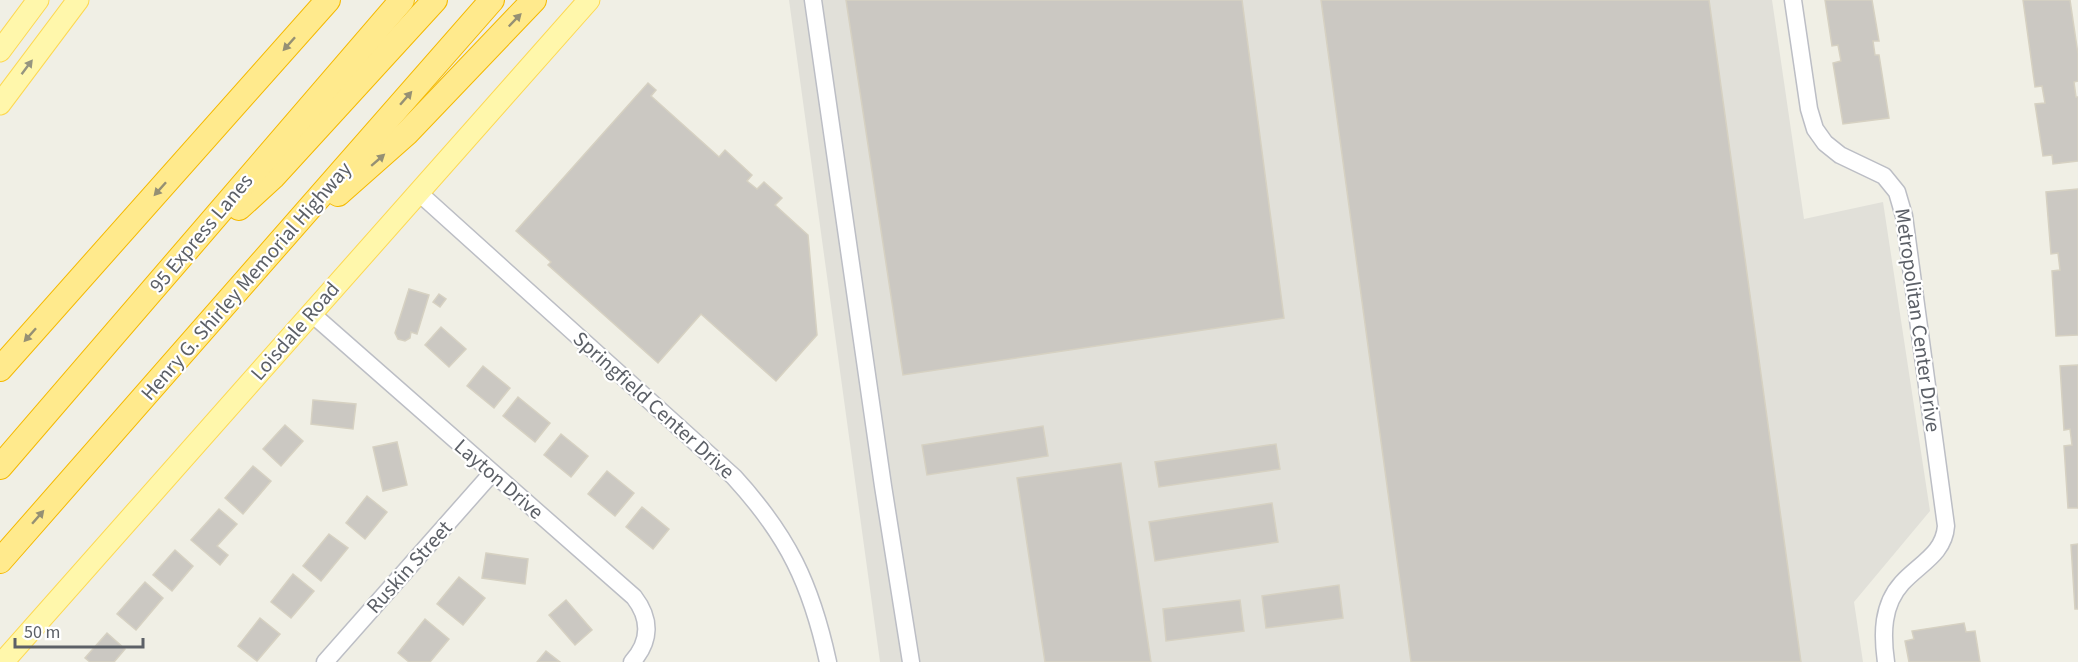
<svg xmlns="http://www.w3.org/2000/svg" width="2078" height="662" font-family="'Source Sans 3',sans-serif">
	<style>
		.industrial { fill: #e1e0d9 }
		.building { fill: #cbc8c2; stroke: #d6d1c2; stroke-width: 1.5 }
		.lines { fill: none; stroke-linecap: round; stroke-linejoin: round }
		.minor-casing { stroke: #bcbec5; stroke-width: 19 }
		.major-casing { stroke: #fdd851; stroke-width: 23 }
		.highway-casing { stroke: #f5b900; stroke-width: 26 }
		.minor { stroke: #fff; stroke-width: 16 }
		.major { stroke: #fff7ab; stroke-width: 21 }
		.highway { stroke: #ffea8d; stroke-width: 24 }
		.oneway { fill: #959074 }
		.oneway2 { fill: #95957f }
		.labels { text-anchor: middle; stroke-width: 4.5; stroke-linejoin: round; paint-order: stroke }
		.street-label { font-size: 21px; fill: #5c6067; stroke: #fff }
	</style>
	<rect width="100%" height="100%" fill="#f0efe5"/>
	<path class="industrial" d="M 789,0 L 1772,0 L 1804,219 L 1883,202 L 1930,511 L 1854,602 L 1863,662 L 880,662 Z"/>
	<g class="building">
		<path d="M 846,0 L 1242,0 L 1284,318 L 903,375 Z"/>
		<path d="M 1321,0 L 1709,0 L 1801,662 L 1411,662 Z"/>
		<path d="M 1825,0 L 1872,0 L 1879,41 L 1873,41 L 1875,55 L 1879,55 L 1889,118 L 1843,124 L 1833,63 L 1841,61 L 1838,45 L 1832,46 Z"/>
		<path d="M 2023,0 L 2070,0 L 2078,54 L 2078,81 L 2074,82 L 2076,97 L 2078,97 L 2078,161 L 2053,164 L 2052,155 L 2043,156 L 2035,104 L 2045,103 L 2042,86 L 2035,87 Z"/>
		<path d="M 648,83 L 656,90 L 651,96 L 719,157 L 725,150 L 752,175 L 747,181 L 757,189 L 764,182 L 782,198 L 775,205 L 808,235 L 817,335 L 776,381 L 701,314 L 658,363 L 548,265 L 551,262 L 516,231 Z"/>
		<path d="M 2078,189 L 2078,335 L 2056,336 L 2052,271 L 2060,270 L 2058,253 L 2051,254 L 2046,192 Z"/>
		<path d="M 409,289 L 429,295 L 417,334 L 411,332 L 410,338 L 405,341 L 398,339 L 395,333 Z"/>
		<path d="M 439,294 L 446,299 L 440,307 L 433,302 Z"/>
		<path d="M 441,327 L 466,349 L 449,367 L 425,345 Z"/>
		<path d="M 2078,365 L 2078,508 L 2068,508 L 2064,446 L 2072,445 L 2070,429 L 2064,430 L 2060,366 Z"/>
		<path d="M 483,366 L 510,388 L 494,408 L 467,386 Z"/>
		<path d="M 518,397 L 550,423 L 535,442 L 503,416 Z"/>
		<path d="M 313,400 L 356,404 L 353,429 L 311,424 Z"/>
		<path d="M 285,425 L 303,441 L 281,466 L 263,449 Z"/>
		<path d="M 1043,426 L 1048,456 L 927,475 L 922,445 Z"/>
		<path d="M 561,434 L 588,456 L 571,477 L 544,455 Z"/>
		<path d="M 397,442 L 407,485 L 383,491 L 373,447 Z"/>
		<path d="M 1276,444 L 1280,469 L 1159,487 L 1155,462 Z"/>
		<path d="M 1121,463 L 1151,662 L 1045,662 L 1017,478 Z"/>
		<path d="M 253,466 L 271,481 L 243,514 L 225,498 Z"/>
		<path d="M 607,471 L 634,493 L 615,516 L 588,494 Z"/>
		<path d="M 367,496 L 387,512 L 365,539 L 346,523 Z"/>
		<path d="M 1272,503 L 1278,542 L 1155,561 L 1149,522 Z"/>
		<path d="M 642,507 L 669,529 L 653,549 L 626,527 Z"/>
		<path d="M 219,509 L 237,524 L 217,546 L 228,555 L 220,565 L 191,540 Z"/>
		<path d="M 329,534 L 348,548 L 321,581 L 303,566 Z"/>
		<path d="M 2078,544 L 2078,609 L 2075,609 L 2071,545 Z"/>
		<path d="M 175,550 L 193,566 L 172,591 L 153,575 Z"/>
		<path d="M 486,553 L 528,559 L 525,584 L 482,578 Z"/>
		<path d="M 293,574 L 314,591 L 291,618 L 271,602 Z"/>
		<path d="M 459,577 L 485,598 L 463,625 L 437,604 Z"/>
		<path d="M 145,582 L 163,598 L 136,630 L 117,614 Z"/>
		<path d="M 1339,585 L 1343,618 L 1266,628 L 1262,596 Z"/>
		<path d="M 566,600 L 592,630 L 575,645 L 549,615 Z"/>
		<path d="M 1240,600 L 1244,631 L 1166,641 L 1163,609 Z"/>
		<path d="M 260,618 L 280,634 L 257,661 L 238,646 Z"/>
		<path d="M 425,619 L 449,639 L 430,662 L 409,662 L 398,653 Z"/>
		<path d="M 1964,623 L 1966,632 L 1975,631 L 1980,662 L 1909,662 L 1905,641 L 1914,639 L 1912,631 Z"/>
		<path d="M 107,633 L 125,649 L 114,662 L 90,662 L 85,658 Z"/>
		<path d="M 546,651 L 560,662 L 537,662 Z"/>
	</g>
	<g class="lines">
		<g class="minor-casing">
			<g id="minor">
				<path d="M 813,0 L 883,486 L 911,662"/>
				<path d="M 1793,0 L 1809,109 L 1815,129 L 1825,143 L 1840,155 L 1884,176 L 1897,192 L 1904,216 L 1946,526 C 1944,554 1919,564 1902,583 C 1882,605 1882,634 1886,662"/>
				<path d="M 418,192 L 734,477 C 788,536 811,584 828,662"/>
				<path d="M 311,313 L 634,597 C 651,619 651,641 632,662"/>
				<path d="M 325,662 L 492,473"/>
			</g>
		</g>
		<g class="major-casing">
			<g id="major">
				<path d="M 0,51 L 38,0"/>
				<path d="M 0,104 L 78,0"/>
				<path d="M 3,662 L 589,0"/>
			</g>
		</g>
		<g class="highway-casing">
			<g id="highway">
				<path d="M 338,194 L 407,133 L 534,0"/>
				<path d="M 239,208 L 273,177 L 435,0"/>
				<path d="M 0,369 L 328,0"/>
				<path d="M 0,467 L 402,0"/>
				<path d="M 0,561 L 492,0"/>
			</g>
		</g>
		<use href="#minor" class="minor"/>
		<use href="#major" class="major"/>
		<use href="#highway" class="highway"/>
	</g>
	<defs><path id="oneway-solid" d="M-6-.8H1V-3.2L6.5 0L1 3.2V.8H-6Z" transform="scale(1.5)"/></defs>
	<g class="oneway">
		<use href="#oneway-solid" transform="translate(515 20) rotate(-46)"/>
		<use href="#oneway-solid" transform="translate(289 44) rotate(132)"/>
		<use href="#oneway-solid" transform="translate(406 98) rotate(-49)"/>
		<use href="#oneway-solid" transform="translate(378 160) rotate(-41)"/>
		<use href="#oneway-solid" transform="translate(160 189) rotate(132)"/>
		<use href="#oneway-solid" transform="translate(30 335) rotate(132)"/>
		<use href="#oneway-solid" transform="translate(38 517) rotate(-49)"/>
	</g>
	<use class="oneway2" href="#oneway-solid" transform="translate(27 67) rotate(-53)"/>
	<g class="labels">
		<g class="street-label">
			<text transform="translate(201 233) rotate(-50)" y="7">95 Express Lanes</text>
			<text transform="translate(246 281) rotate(-49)" y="7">Henry G. Shirley Memorial Highway</text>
			<text transform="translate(1918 320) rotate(82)" y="7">Metropolitan Center Drive</text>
			<text transform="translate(295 331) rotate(-49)" y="7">Loisdale Road</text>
			<text transform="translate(654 405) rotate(42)" y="7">Springfield Center Drive</text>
			<text transform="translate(499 479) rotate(41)" y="7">Layton Drive</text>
			<text transform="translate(409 567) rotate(-48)" y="7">Ruskin Street</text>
		</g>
	</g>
	<path d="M15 638v9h128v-9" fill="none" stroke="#5c6067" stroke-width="3"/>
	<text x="24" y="638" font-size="18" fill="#5c6067" stroke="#ffffff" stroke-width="4.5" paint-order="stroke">50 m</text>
</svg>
